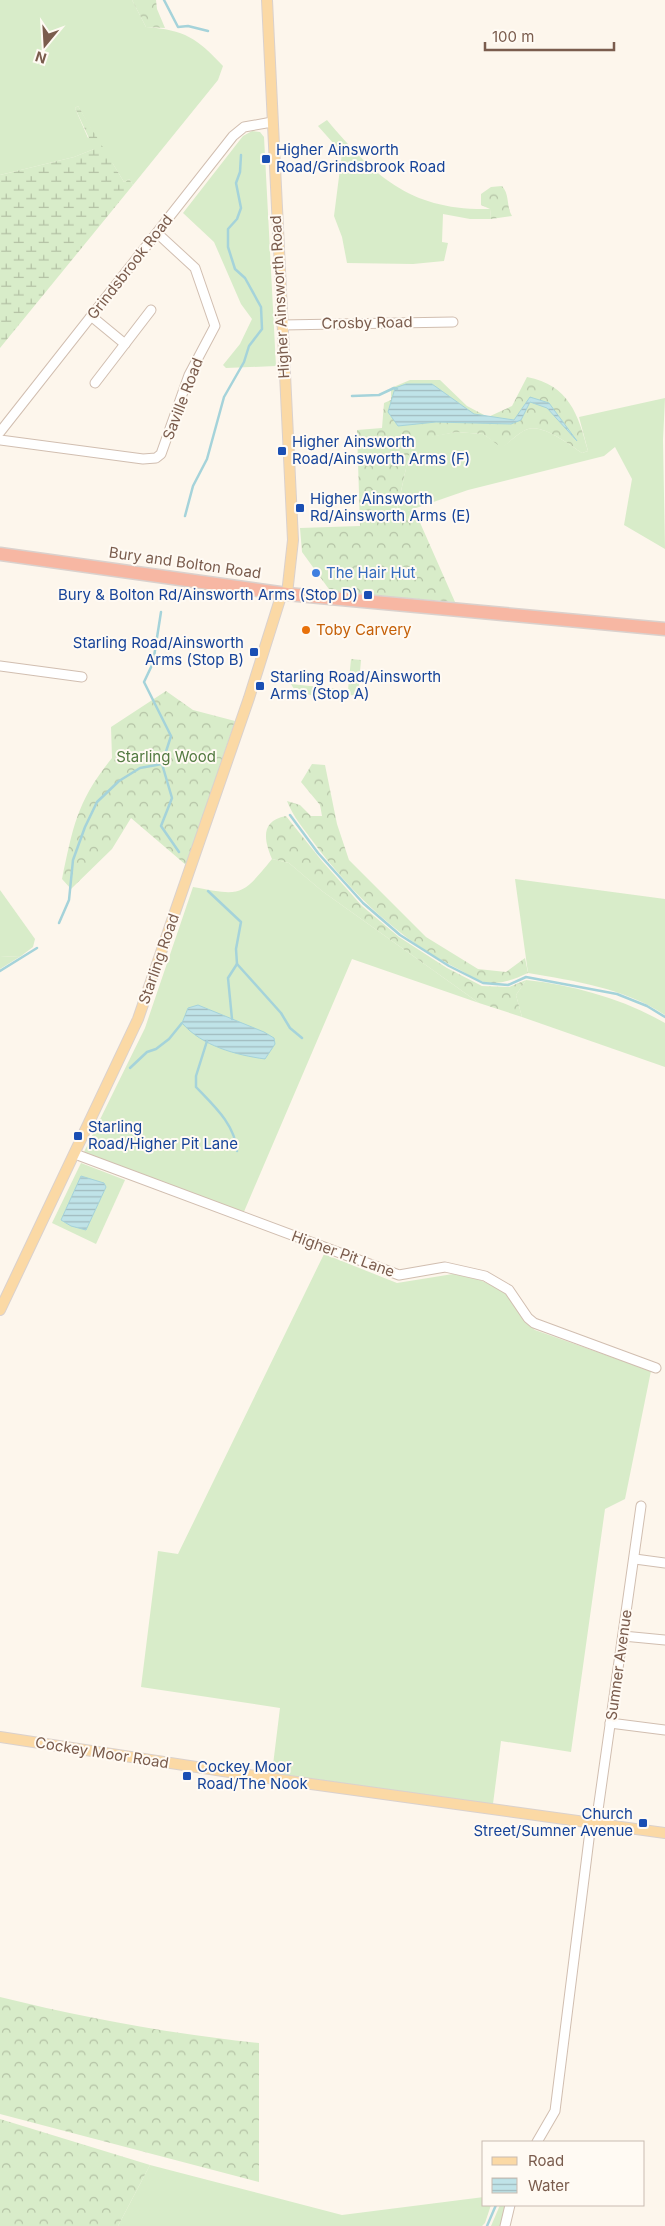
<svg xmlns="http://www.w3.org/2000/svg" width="665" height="2226" font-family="Inter,sans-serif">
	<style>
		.grass { fill: #d8ecc9; fill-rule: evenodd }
		.forest { fill: url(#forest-crowns) }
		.wetland { fill: url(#wetland-marsh) }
		.water { fill: url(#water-rules); stroke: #a5d3da }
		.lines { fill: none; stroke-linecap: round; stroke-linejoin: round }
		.stream { stroke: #a5d3da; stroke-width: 2.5 }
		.minor-casing { stroke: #d1beb0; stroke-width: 11 }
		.major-casing { stroke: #dad1cd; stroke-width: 12 }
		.highway-casing { stroke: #dad1cd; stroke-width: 15 }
		.minor { stroke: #fff; stroke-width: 9 }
		.major { stroke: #fbd9a5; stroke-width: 10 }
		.highway { stroke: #f7b7a3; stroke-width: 12 }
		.transit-dot { fill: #1a4fb4; stroke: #fffaf3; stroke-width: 2 }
		.shop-dot { fill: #3f7fe0; stroke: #fffaf3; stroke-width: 2 }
		.food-dot { fill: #e8710a; stroke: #fffaf3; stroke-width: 2 }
		.labels { text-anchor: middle; stroke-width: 4; stroke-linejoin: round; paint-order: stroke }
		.transit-label { font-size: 15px; fill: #164399; stroke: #fffaf3; text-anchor: start }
		.street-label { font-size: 15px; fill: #7a5c4d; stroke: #fffaf3 }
		.shop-label { font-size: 15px; fill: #366cbe; stroke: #fffaf3; text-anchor: start }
		.food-label { font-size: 15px; fill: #c56008; stroke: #fffaf3; text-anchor: start }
		.park-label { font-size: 15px; fill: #537a41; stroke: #fffaf3 }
	</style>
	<defs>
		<pattern id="forest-crowns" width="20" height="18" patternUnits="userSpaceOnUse" patternTransform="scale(1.25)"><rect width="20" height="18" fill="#d8ecc9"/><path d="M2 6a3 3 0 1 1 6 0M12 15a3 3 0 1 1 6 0" fill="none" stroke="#b4c2a5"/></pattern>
		<pattern id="wetland-marsh" width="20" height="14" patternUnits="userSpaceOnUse" patternTransform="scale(1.25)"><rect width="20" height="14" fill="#d8ecc9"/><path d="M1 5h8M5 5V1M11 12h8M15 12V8" fill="none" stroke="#b4c2a5"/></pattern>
		<pattern id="water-rules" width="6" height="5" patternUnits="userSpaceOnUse" patternTransform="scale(1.25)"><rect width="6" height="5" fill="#bfe3e8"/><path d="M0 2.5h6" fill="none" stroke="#a0bbbe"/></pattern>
	</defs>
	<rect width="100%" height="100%" fill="#fdf6ec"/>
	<g class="grass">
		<path d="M 0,0 L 132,0 L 146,27 C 185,30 197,38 223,66 L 218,80 L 133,185 L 129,179 L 124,182 L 113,164 L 94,149 L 74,157 L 0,175 ZM 78,106 L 94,134 L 88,138 L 75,108 Z"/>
		<path d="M 327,120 C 375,177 411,211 490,209 L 491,219 L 470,219 L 443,214 L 442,242 L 448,243 L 444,261 L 413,264 L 347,263 L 342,237 L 334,216 L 342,153 L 318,126 Z"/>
		<path d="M 252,131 L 260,132 L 264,137 L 276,366 L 226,368 L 223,365 L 240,344 L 252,319 L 241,304 L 214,242 L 183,213 L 243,136 Z"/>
		<path d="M 665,398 L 663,440 L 665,549 L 624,525 L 632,479 L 615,447 L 604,456 L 468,490 L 396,515 L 412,440 L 456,432 L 483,434 L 502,447 C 510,442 519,432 528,429 C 543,424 570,445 582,453 L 588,451 L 579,417 Z"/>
		<path d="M 272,859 L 289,863 L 322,891 L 479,1003 L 352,959 L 243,1214 L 83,1154 L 145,1028 L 193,887 C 241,896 241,897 272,859 Z"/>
		<path d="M 515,879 L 665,899 L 665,1015 C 624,988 575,981 528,973 Z"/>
		<path d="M 0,890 L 35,939 L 33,947 L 21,956 L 0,957 Z"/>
		<path d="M 526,980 C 574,985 623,999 665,1023 L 665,1067 L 522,1017 L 516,995 Z"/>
		<path d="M 81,1163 L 125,1180 L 96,1244 L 52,1223 Z"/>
		<path d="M 324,1254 L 397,1283 L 453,1274 L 478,1279 L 506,1292 L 524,1321 L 535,1330 L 651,1371 L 625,1499 L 605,1509 L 571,1752 L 501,1741 L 493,1804 L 272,1773 L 280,1708 L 141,1687 L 158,1551 L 178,1554 Z"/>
		<path d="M 150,2165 L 342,2215 L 484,2197 L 484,2205 L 491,2205 L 485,2223 L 482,2226 L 118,2226 Z"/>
		<path d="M 500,2205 L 506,2205 L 502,2226 L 491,2226 Z"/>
	</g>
	<g class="forest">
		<path d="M 132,0 L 156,0 L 157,9 L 165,28 L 146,27 Z"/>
		<path d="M 502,186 C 510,195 506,206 512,216 L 491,219 L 490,209 L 481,205 L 481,194 L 491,187 Z"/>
		<path d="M 527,377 C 569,385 578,414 588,451 L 582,453 C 570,445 543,424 528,429 C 519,432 510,442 502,448 L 483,434 L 456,432 L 412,441 L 396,514 L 414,509 L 455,602 L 331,592 L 302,552 L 300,528 L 360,526 L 357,430 L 382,428 L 384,403 L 391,400 L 391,388 L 410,380 L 440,380 L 467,406 L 488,417 L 512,406 Z"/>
		<path d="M 351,659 L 361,660 L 358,695 L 313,696 L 294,689 L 291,684 L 348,690 Z"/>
		<path d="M 166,691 L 193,710 L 235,721 L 186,865 L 131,818 L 112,849 L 71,889 L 62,879 C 73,827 77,801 112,758 L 111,727 Z"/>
		<path d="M 312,764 L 325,765 L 337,824 L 349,860 L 426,937 L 478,969 L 506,972 L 525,958 L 528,973 C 513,980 500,985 484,982 C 476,980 467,974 460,970 C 401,941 353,895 314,843 C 304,829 293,817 287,801 L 300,805 L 311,816 L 322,816 L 320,805 L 301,782 Z"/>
		<path d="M 286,816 L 322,861 L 362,906 L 399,937 L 447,968 L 482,986 L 509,987 L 526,980 L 516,995 L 522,1017 L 479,1003 L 322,891 L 289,863 L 272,859 C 264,840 260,821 286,816 Z"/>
		<path d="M 21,956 L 0,969 L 0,957 Z"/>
		<path d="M 0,1997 C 85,2018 172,2034 259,2043 L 259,2182 L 0,2114 Z"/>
		<path d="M 0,2119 L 150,2165 L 118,2226 L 0,2226 Z"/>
	</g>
	<path class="wetland" d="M 78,106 L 124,182 L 129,179 L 133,185 L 0,348 L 0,175 L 74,157 L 94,149 L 75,108 Z"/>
	<g class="water">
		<path d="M 406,384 L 432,384 L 474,414 L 514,420 L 530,397 L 549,403 L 577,441 L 547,408 L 530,402 L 521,420 L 511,424 L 436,422 L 398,426 L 388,412 L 395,388 Z"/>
		<path d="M 198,1005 L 264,1032 L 274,1038 L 275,1044 L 265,1059 C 236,1055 202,1046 182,1023 L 188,1008 Z"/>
		<path d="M 81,1176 L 104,1183 L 106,1187 L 86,1230 L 71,1226 L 61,1220 Z"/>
	</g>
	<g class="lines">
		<g class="stream">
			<path d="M 164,0 L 178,27 L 188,26 L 208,31"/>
			<path d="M 352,396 L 379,395 L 394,388 L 397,389"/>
			<path d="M 185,516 L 193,486 L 207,459 L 224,397 L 244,362 L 249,346 L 262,329 L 261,307 L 245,278 L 235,269 L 228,247 L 228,229 L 237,219 L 241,208 L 236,183 L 240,172 L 241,155"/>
			<path d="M 161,612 L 153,663 L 144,682 L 171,736 L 162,764 L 172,798 L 161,826 L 179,852"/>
			<path d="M 290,815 L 318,853 L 363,903 L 400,935 L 449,966 L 483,983 L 508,985 L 526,977 L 617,994 L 647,1006 L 665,1017"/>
			<path d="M 208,891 L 241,922 L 236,949 L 237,964 L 281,1013 L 290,1028 L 302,1038"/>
			<path d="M 59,923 L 69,900 L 73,860 L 85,827 L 97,802 L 119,781 L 140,768 L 162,764"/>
			<path d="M 0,971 L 37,948"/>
			<path d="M 232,1019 L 228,978 L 237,964"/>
			<path d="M 207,1041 L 196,1076 L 196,1087 C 213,1105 235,1124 237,1151"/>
			<path d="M 130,1068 L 147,1052 L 156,1049 L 169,1039 L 182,1023"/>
			<path d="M 487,2226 L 496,2205"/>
		</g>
		<g class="minor-casing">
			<g id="minor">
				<path d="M 91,316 L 125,344"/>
				<path d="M 282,325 L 453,322"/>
				<path d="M 95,383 L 151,310"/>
				<path d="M 0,432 L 233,136 L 244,127 L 272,122"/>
				<path d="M 0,440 L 143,459 L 156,458 L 161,454 L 189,375 L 215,326 L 195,268 L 157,233"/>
				<path d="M 0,666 L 82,677"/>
				<path d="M 75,1154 L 399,1275 L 445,1267 L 485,1276 L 509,1290 L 528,1318 L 534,1323 L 656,1368"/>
				<path d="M 635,1559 L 665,1563"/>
				<path d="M 623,1636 L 665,1640"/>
				<path d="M 610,1723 L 665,1730"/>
				<path d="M 596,1824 L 641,1506"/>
				<path d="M 537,2142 L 555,2111 L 591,1823"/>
				<path d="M 505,2226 L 510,2205"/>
			</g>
		</g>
		<g class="major-casing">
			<g id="major">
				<path d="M 267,0 L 293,540 L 287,594"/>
				<path d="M 0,1310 L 138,1019 L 249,698 L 282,593"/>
				<path d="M 0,1737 L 275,1779 L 665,1833"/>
			</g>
		</g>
		<g class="highway-casing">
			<path id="highway" d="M 0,554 L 287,594 L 665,629"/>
		</g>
		<use href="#minor" class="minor"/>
		<use href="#major" class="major"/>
		<use href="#highway" class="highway"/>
	</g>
	<g class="transit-dot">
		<rect x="261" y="154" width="10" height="10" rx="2.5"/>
		<rect x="277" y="446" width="10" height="10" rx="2.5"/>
		<rect x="295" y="503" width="10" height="10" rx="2.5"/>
		<rect x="363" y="590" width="10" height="10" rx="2.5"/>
		<rect x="249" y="647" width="10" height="10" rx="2.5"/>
		<rect x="255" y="681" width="10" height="10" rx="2.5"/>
		<rect x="73" y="1131" width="10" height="10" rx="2.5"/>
		<rect x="182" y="1771" width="10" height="10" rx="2.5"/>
		<rect x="638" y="1818" width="10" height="10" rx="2.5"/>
	</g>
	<circle class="shop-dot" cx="316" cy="573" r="5"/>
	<circle class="food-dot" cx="306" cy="630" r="5"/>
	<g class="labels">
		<g class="transit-label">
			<text x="276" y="155">Higher Ainsworth<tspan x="276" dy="17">Road/Grindsbrook Road</tspan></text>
			<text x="292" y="447">Higher Ainsworth<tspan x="292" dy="17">Road/Ainsworth Arms (F)</tspan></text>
			<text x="310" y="504">Higher Ainsworth<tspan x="310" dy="17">Rd/Ainsworth Arms (E)</tspan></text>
			<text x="358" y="600" text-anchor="end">Bury &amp; Bolton Rd/Ainsworth Arms (Stop D)</text>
			<text x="244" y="648" text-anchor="end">Starling Road/Ainsworth<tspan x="244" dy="17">Arms (Stop B)</tspan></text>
			<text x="270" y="682">Starling Road/Ainsworth<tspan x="270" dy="17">Arms (Stop A)</tspan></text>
			<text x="88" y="1132">Starling<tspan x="88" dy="17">Road/Higher Pit Lane</tspan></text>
			<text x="197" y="1772">Cockey Moor<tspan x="197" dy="17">Road/The Nook</tspan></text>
			<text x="633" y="1819" text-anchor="end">Church<tspan x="633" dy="17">Street/Sumner Avenue</tspan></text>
		</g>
		<g class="street-label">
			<text transform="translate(130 267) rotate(-52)" y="5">Grindsbrook Road</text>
			<text transform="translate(280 297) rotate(-93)" y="5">Higher Ainsworth Road</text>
			<text transform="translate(367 323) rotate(-1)" y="5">Crosby Road</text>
			<text transform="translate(183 399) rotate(-69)" y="5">Saville Road</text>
			<text transform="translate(185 563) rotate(8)" y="5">Bury and Bolton Road</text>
			<text transform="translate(159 959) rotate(-71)" y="5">Starling Road</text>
			<text transform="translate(343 1254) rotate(20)" y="5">Higher Pit Lane</text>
			<text transform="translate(619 1665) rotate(-82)" y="5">Sumner Avenue</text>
			<text transform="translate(102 1753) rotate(9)" y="5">Cockey Moor Road</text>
		</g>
		<g class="shop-label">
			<text x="326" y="578">The Hair Hut</text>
		</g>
		<g class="food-label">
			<text x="316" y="635">Toby Carvery</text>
		</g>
		<g class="park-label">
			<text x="166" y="762">Starling Wood</text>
		</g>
	</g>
	<rect x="482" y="2141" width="162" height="65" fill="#fffaf3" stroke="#cabbb1"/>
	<rect x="492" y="2157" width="25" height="8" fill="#fbd9a5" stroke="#cabbb1"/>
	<text x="528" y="2166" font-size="15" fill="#7a5c4d">Road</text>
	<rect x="492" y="2178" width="25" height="15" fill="url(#water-rules)" stroke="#cabbb1"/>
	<text x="528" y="2191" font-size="15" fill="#7a5c4d">Water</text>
	<g transform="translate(45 45) rotate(198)" stroke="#fffaf3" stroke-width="4" paint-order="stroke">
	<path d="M0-4L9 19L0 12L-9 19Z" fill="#7a5c4d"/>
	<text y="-8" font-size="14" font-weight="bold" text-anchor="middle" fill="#7a5c4d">N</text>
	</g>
	<path d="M485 42v8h129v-8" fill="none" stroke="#7a5c4d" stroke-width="2.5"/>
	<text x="492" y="42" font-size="15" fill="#7a5c4d" stroke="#fffaf3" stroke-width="4" paint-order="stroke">100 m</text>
</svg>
